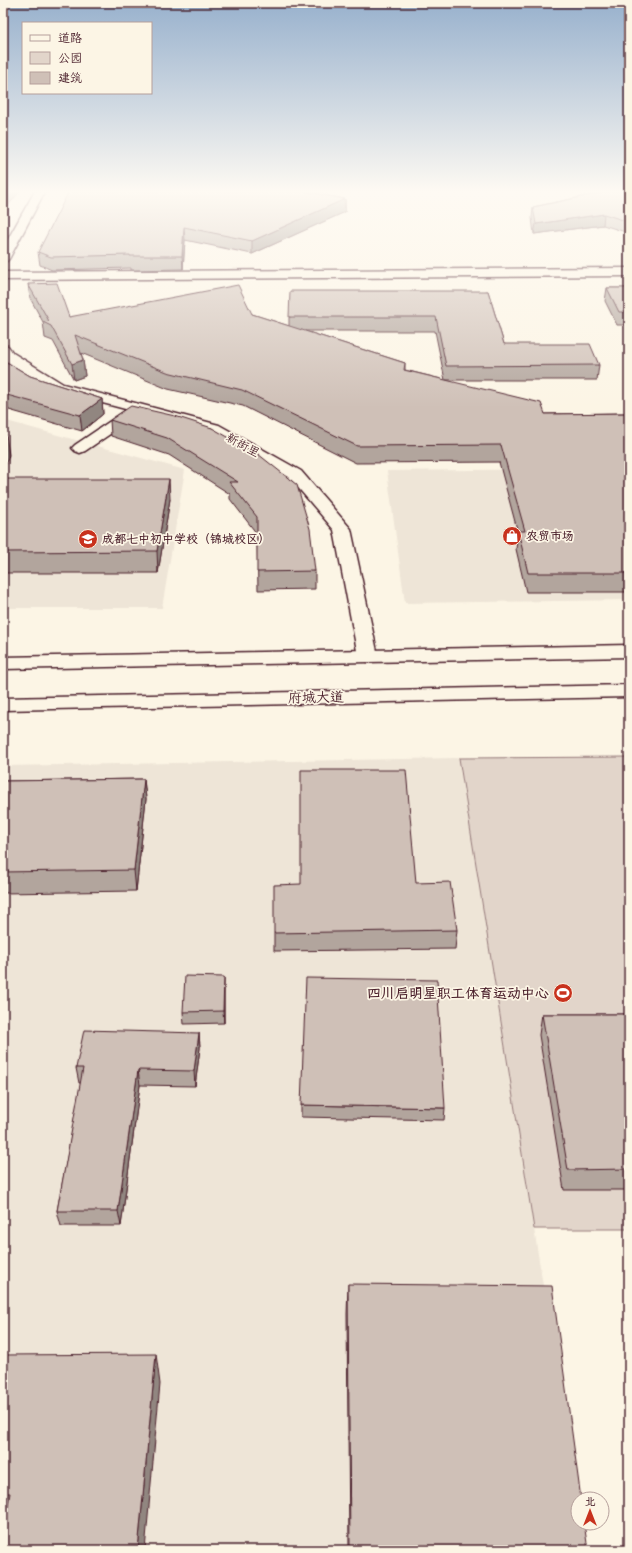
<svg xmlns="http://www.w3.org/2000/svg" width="632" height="1553" font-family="Sriracha,'LXGW WenKai TC',sans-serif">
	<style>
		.built { fill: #eee5d7 }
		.green { fill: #e2d5ca; stroke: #967a7a }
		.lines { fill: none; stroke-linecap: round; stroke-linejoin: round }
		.minor-casing { stroke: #4a1f2b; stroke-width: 3 }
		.tertiary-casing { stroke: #4a1f2b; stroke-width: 3 }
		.secondary-casing { stroke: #4a1f2b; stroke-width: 3 }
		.minor { fill: #fcf5e5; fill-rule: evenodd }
		.tertiary { fill: #fcf5e5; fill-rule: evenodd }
		.secondary { fill: #fcf5e5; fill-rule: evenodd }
		.wall { fill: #b2a59d; stroke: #4a1f2b; fill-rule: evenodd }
		.shaded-wall { fill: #918680; stroke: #4a1f2b }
		.building { fill: #cfc0b7; stroke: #4a1f2b }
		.labels { text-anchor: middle; stroke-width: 3.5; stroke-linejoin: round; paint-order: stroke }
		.far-street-label { font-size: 12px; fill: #4a1f2b; stroke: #fcf5e5 }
		.far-poi-label { font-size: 12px; font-weight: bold; fill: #4a1f2b; stroke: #fcf5e5; text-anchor: start }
		.street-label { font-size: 14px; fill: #4a1f2b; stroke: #fcf5e5 }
		.poi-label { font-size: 14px; font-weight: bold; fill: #4a1f2b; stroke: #fcf5e5; text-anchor: end }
	</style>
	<rect width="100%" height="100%" fill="#fcf5e5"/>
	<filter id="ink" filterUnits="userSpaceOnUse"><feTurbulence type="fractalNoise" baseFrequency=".025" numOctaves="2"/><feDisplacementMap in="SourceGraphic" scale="8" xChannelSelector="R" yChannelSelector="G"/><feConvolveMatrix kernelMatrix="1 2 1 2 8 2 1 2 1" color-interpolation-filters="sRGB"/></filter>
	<g filter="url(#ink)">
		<g class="built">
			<path d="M 3,420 L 185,470 L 162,608 L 3,608 Z"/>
			<path d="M 629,468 L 629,600 L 405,603 L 387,471 Z"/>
			<path d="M 459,758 L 578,1505 L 578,1523 L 585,1550 L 3,1550 L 3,766 Z"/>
		</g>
		<path class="green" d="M 629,757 L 629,1229 L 534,1229 L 459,758 Z"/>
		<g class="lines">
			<g class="minor-casing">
				<path id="minor" d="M 136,406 L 141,407 L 143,410 L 141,413 L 85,451 L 80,453 L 75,451 L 72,448 L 75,445 L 131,407 Z"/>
			</g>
			<g class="tertiary-casing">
				<g id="tertiary">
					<path d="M 35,191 L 45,191 L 9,259 L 7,261 L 3,263 L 3,248 Z"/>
					<path d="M 629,268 L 629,276 L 3,280 L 3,272 Z"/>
					<path d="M 3,345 L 8,346 L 13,353 L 63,384 L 219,425 L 301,471 L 351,529 L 378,656 L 375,660 L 368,662 L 361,660 L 358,656 L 334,530 L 289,477 L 209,431 L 53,390 L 3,359 Z"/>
				</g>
			</g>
			<g class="secondary-casing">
				<g id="secondary">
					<path d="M 629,645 L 629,657 L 3,669 L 3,657 Z"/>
					<path d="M 629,685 L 629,697 L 3,710 L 3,698 Z"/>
				</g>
			</g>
			<use href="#minor" class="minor"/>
			<use href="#tertiary" class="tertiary"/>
			<use href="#secondary" class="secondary"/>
		</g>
		<g class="wall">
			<path d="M 579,191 L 629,191 L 629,233 L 603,225 L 534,234 L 532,218 L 533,207 L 599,193 Z"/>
			<path d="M 313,193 L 345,199 L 345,212 L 252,254 L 185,240 L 183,269 L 131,270 L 131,268 L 52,270 L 40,265 L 38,252 Z"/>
			<path d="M 28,284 L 69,317 L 252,314 L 289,326 L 289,317 L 488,291 L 504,344 L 599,365 L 597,380 L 446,380 L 545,414 L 629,413 L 629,592 L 526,592 L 516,549 L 518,533 L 499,462 L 356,463 L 243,406 L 168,389 L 81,353 L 83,360 L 85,376 L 74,380 L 53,341 L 45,338 L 43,322 L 30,298 ZM 305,331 L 435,331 L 445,380 L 405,370 L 405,363 Z"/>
			<path d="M 607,288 L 629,288 L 629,325 L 617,325 L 605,301 Z"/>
			<path d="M 3,360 L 30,376 L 102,399 L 103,414 L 82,431 L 9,410 L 3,407 Z"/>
			<path d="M 110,420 L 212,428 L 315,571 L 315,589 L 258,590 L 257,534 L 230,499 L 230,494 L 169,455 L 111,436 Z"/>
			<path d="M 3,479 L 170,499 L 158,573 L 3,573 Z"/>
			<path d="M 144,779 L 146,799 L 136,891 L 3,893 L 3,781 Z"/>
			<path d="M 416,883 L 457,930 L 455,949 L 274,951 L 274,933 Z"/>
			<path d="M 224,989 L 224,1023 L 184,1024 L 183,1012 Z"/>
			<path d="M 542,1014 L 629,1014 L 629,1190 L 564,1190 L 539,1035 Z"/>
			<path d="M 199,1033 L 200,1048 L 195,1086 L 140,1085 L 121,1226 L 61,1226 L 57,1211 L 81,1083 L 79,1083 L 76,1068 Z"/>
			<path d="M 301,1105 L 445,1108 L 444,1120 L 301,1117 Z"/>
			<path d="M 348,1284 L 588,1550 L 349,1550 L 347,1314 Z"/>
			<path d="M 3,1355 L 160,1384 L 5,1521 L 3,1521 Z"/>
		</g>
		<g class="shaded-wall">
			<path d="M 5,191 L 20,191 L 3,212 L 3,193 Z"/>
			<path d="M 277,191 L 327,191 L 278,198 Z"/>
			<path d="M 345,199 L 345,212 L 252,254 L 252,241 Z"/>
			<path d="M 604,214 L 603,225 L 534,234 L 536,224 Z"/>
			<path d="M 184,227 L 185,240 L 183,269 L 182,256 Z"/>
			<path d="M 83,360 L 85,376 L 74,380 L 72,364 Z"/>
			<path d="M 102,399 L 103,414 L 82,431 L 80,415 Z"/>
			<path d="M 6,435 L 9,455 L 3,473 L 3,444 Z"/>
			<path d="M 169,479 L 170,499 L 158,573 L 157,551 Z"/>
			<path d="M 144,779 L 146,799 L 136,891 L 134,870 Z"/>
			<path d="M 224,977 L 224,1023 L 223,1011 Z"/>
			<path d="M 199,1033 L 200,1048 L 195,1086 L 194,1071 Z"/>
			<path d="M 138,1070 L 140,1085 L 121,1226 L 118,1211 Z"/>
			<path d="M 156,1354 L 160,1384 L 145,1550 L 138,1550 Z"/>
		</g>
		<g class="building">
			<path d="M 69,191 L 302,191 L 345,199 L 252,241 L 184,227 L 182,256 L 130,256 L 130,255 L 51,257 L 38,252 Z"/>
			<path d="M 611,191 L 629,191 L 629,222 L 604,214 L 536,224 L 533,207 Z"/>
			<path d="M 57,283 L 69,317 L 238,285 L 252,314 L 405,363 L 404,370 L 541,403 L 545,414 L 629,413 L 629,573 L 528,573 L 518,531 L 525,531 L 501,445 L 357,446 L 242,390 L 167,372 L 75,335 L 83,360 L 72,364 L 51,326 L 43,322 L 49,321 L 28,284 Z"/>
			<path d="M 607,288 L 629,288 L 629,312 L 619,312 Z"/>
			<path d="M 290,291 L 488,291 L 504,344 L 590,344 L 599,365 L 446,366 L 436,317 L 289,317 Z"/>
			<path d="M 3,360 L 30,376 L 102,399 L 80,415 L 7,395 L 3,393 Z"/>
			<path d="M 131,406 L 175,416 L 212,428 L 258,454 L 297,485 L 310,529 L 315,571 L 257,572 L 257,517 L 229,482 L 238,482 L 167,438 L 110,420 Z"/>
			<path d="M 3,435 L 6,435 L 3,444 Z"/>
			<path d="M 3,479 L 169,479 L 157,551 L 3,552 Z"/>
			<path d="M 301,770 L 406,770 L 416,883 L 450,882 L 457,930 L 274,933 L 274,885 L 301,884 Z"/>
			<path d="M 144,779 L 134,870 L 3,872 L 3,781 Z"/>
			<path d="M 185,976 L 224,977 L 223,1011 L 183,1012 Z"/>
			<path d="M 306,978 L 437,980 L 445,1108 L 301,1105 Z"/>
			<path d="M 542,1014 L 629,1014 L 629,1169 L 568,1170 Z"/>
			<path d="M 84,1030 L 199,1033 L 194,1071 L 138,1070 L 118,1211 L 57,1211 L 83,1068 L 76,1068 Z"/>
			<path d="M 348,1284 L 552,1286 L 581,1499 L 578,1499 L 578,1523 L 584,1523 L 588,1550 L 350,1550 Z"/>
			<path d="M 156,1354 L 138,1550 L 3,1550 L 3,1533 L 10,1493 L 3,1493 L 3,1355 Z"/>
		</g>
	</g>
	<linearGradient id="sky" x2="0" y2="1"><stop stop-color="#98b1cd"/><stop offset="0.47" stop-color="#fefaf3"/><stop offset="1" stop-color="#fefaf3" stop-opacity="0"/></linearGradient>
	<rect width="632" height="408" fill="url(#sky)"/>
	<defs>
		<g id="shop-disc" transform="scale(1)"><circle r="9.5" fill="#c8321e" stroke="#fcf5e5"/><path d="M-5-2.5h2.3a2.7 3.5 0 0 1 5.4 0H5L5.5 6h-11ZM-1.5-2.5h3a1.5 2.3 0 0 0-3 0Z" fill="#fff"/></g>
		<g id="school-disc" transform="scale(1)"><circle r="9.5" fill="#c8321e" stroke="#fcf5e5"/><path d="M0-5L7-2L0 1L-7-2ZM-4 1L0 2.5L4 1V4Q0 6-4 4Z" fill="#fff"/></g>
		<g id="stadium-disc" transform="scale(1)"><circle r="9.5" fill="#c8321e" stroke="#fcf5e5"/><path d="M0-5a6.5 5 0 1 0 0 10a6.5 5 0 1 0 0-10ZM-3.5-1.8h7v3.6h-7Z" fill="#fff"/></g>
	</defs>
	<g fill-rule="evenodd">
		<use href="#shop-disc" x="512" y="536"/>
		<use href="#school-disc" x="88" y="539"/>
		<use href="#stadium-disc" x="563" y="993"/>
	</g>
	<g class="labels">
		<g class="far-street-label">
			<text transform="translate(243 445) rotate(29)" y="4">新街里</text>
		</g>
		<g class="far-poi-label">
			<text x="526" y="540">农贸市场</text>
			<text x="102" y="543">成都七中初中学校（锦城校区）</text>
		</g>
		<g class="street-label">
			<text transform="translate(316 697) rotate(-1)" y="5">府城大道</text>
		</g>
		<g class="poi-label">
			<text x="549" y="998">四川启明星职工体育运动中心</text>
		</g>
	</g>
	<rect width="632" height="1553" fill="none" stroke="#fcf5e5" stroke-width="16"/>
	<rect x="8" y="8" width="616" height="1537" fill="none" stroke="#4a1f2b" stroke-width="1.5" filter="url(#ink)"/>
	<rect x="22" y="22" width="130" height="72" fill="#fcf5e5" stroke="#b59f9b"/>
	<rect x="30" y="35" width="20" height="6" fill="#fcf5e5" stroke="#b59f9b"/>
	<text x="58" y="42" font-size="12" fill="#4a1f2b">道路</text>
	<rect x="30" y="52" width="20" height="12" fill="#e2d5ca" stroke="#b59f9b"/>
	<text x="58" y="62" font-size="12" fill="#4a1f2b">公园</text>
	<rect x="30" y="72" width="20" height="12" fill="#cfc0b7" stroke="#b59f9b"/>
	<text x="58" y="82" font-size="12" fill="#4a1f2b">建筑</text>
	<g transform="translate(590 1511)"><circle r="19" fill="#fcf5e5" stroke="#b59f9b"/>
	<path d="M0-3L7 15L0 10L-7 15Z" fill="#c8321e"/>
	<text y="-6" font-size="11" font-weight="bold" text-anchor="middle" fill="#4a1f2b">北</text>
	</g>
</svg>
